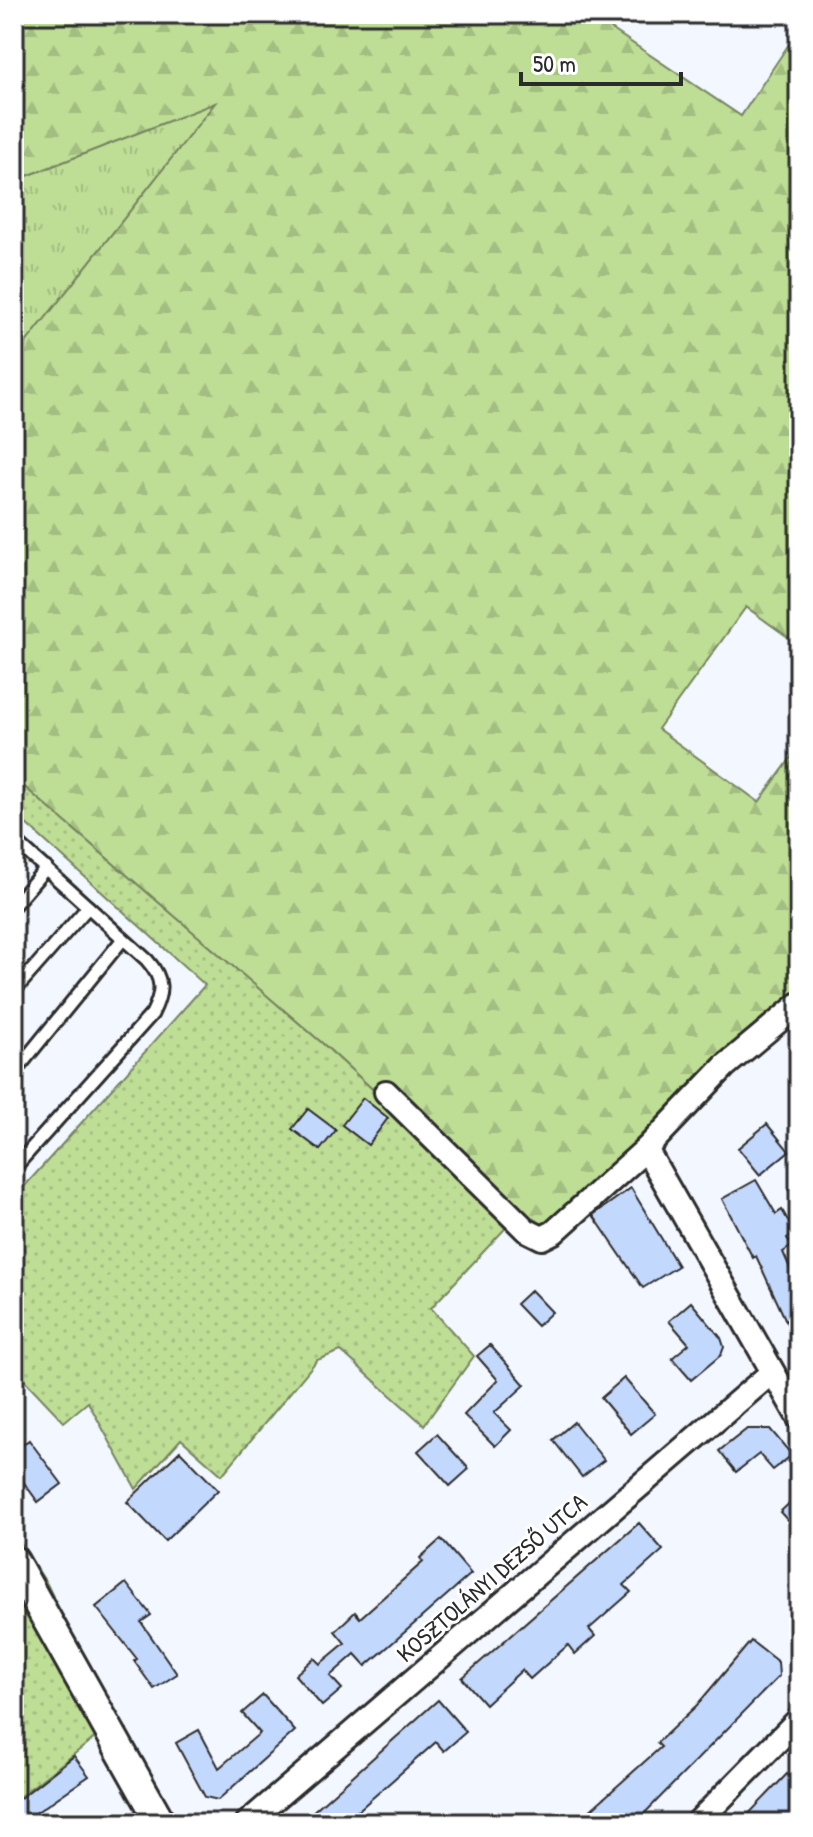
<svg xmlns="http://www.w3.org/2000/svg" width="813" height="1837" font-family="'Patrick Hand',sans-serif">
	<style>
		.grass { fill: url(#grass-tufts); stroke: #748460; stroke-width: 2 }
		.forest { fill: url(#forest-firs); stroke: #748460; stroke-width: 2 }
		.garden { fill: url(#garden-dots); stroke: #748460; stroke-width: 2 }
		.building { fill: #c3d8fd; stroke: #2b2b2b; stroke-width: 2 }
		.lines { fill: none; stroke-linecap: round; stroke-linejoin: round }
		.service-casing { stroke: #2b2b2b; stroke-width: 17 }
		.minor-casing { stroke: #2b2b2b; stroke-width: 28 }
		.tertiary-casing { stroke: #2b2b2b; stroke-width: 34 }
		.service { stroke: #fff; stroke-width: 11 }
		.minor { stroke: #fff; stroke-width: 22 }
		.tertiary { stroke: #fff; stroke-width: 28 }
		.labels { text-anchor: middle; stroke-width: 6; stroke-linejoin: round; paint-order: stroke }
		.street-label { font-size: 24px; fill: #2b2b2b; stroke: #fff }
	</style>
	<defs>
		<pattern id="grass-tufts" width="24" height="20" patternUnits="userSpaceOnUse" patternTransform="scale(2)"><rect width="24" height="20" fill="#bedd95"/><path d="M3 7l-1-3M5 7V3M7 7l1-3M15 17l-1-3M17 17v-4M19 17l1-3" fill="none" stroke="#a3be81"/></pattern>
		<pattern id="forest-firs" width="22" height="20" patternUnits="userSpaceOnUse" patternTransform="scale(2)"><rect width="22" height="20" fill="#bedd95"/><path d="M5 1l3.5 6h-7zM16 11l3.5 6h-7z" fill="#a3be81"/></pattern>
		<pattern id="garden-dots" width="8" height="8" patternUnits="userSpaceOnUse" patternTransform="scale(2)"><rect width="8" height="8" fill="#bedd95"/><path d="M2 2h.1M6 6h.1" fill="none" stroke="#a3be81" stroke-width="1.8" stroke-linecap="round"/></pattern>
	</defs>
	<rect width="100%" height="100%" fill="#f3f7ff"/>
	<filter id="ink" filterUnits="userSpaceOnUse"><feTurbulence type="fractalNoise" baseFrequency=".0125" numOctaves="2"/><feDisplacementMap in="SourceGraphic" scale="16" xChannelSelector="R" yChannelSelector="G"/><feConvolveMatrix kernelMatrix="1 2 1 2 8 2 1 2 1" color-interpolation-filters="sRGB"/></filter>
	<g filter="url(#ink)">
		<path class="grass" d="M 216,102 L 14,358 L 14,181 Z"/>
		<path class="forest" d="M 14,14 L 589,14 L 741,116 L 799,29 L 799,645 L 746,607 L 658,729 L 759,802 L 799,747 L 799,997 L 548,1227 L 514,1219 L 322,1043 L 14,778 L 14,358 L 215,103 L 14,181 Z"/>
		<g class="garden">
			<path d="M 14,778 L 322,1043 L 514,1219 L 431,1308 L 474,1356 L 424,1425 L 341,1351 L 317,1360 L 222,1475 L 181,1439 L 136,1489 L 88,1402 L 64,1422 L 14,1369 L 14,1198 L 205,985 L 14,813 Z"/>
			<path d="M 14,1533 L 47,1584 L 114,1723 L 14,1801 Z"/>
		</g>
		<g class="building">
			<path d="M 363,1098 L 388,1118 L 368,1145 L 342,1125 Z"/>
			<path d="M 308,1109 L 336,1130 L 320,1150 L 292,1129 Z"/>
			<path d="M 767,1124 L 789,1151 L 760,1175 L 738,1148 Z"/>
			<path d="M 756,1180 L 776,1214 L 782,1210 L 795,1233 L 787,1238 L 792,1246 L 783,1252 L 799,1289 L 799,1349 L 756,1256 L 753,1258 L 722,1199 Z"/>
			<path d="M 631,1188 L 678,1266 L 643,1288 L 593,1215 Z"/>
			<path d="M 531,1290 L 552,1312 L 537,1326 L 516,1304 Z"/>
			<path d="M 691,1302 L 721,1338 L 724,1347 L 721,1355 L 691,1380 L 672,1358 L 689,1344 L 669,1321 Z"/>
			<path d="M 490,1345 L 525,1385 L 494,1413 L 511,1430 L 495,1446 L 464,1415 L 498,1380 L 477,1356 Z"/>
			<path d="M 624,1378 L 655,1414 L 631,1434 L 601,1398 Z"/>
			<path d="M 574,1422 L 604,1460 L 582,1477 L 553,1440 Z"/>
			<path d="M 747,1429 L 770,1429 L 792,1455 L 773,1470 L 759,1454 L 736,1472 L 719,1451 Z"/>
			<path d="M 437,1434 L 469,1469 L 450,1486 L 418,1451 Z"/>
			<path d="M 29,1440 L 62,1484 L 38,1502 L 14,1469 L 14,1451 Z"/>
			<path d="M 180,1451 L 218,1490 L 165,1541 L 127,1502 Z"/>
			<path d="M 799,1494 L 799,1533 L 780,1512 Z"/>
			<path d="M 639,1523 L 663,1550 L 624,1585 L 631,1592 L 589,1629 L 595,1636 L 575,1654 L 568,1645 L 530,1679 L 522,1670 L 485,1704 L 462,1678 Z"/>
			<path d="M 441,1539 L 471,1574 L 366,1666 L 355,1654 L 330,1676 L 342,1689 L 322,1706 L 295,1675 L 314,1658 L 320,1664 L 345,1643 L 335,1631 L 355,1612 L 360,1618 L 423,1562 L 420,1558 Z"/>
			<path d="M 126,1583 L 151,1615 L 141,1622 L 177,1674 L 154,1689 L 134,1661 L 137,1659 L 96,1607 Z"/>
			<path d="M 751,1641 L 778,1662 L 779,1676 L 635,1823 L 595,1823 L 586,1814 L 661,1747 L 657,1743 L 697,1705 Z"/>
			<path d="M 263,1695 L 295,1731 L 218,1800 L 205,1797 L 176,1743 L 199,1730 L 219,1768 L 260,1733 L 242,1713 Z"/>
			<path d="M 438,1700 L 466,1732 L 444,1751 L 436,1742 L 344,1823 L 300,1823 Z"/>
			<path d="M 74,1756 L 89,1776 L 21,1823 L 14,1823 L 14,1803 Z"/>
			<path d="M 787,1774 L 799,1785 L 799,1823 L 740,1823 Z"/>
		</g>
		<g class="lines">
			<g class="service-casing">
				<g id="service">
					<path d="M 14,840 L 147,960 C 164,979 163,992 152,1014 L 14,1168"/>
					<path d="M 14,905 L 46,868"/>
					<path d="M 14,991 L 88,907"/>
					<path d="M 14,1073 L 123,939"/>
				</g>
			</g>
			<g class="minor-casing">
				<g id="minor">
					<path d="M 799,1004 L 725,1066 L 646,1149 L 799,1418"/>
					<path d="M 386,1092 L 526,1230 L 542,1238 L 554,1232 L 646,1149"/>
					<path d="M 247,1823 L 771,1373"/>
					<path d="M 697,1823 L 799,1719"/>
				</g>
			</g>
			<g class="tertiary-casing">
				<path id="tertiary" d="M 14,1561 L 161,1823"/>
			</g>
			<use href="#service" class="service"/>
			<use href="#minor" class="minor"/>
			<use href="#tertiary" class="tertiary"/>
		</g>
	</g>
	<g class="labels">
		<g class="street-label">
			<text transform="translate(492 1578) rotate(-41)" y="8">KOSZTOLÁNYI DEZSŐ UTCA</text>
		</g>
	</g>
	<rect width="813" height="1837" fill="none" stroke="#fff" stroke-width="48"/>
	<rect x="24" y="24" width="765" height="1789" fill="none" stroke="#2b2b2b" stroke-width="3" filter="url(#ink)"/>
	<path d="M521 72v12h160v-12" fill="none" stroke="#2b2b2b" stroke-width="4"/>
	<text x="533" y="72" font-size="24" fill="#2b2b2b" stroke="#ffffff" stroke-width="6" paint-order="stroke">50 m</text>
</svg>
